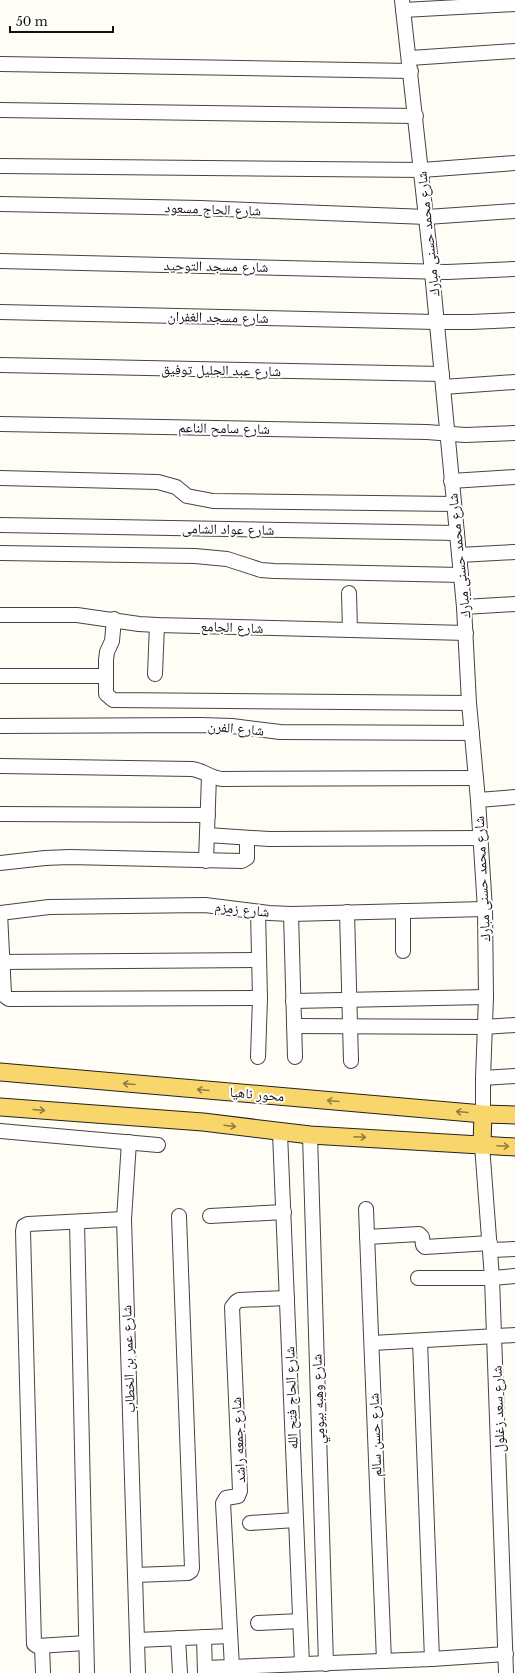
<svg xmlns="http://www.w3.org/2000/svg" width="515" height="1673" font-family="'Libre Baskerville','Noto Naskh Arabic',serif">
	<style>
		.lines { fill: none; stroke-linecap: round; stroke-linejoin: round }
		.minor-casing { stroke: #444; stroke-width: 16 }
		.major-casing { stroke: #222; stroke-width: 19 }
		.minor { stroke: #fff; stroke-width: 14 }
		.major { stroke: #f9d66b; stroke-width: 17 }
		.oneway { stroke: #917d42 }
		.labels { text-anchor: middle; stroke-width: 4; stroke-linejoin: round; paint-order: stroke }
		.street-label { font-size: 14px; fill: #111; stroke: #fff }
	</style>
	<rect width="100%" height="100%" fill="#fffdf5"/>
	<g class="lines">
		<g class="minor-casing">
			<g id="minor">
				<path d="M 402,0 L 432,272 L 464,607 L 469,703 L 478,800 L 485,909 L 486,997 L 483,1078 L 483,1114"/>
				<path d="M 403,10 L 515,4"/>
				<path d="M 410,58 L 515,51"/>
				<path d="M 0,64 L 411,71"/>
				<path d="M 0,110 L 416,116"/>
				<path d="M 0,166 L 422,170 L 515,163"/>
				<path d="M 0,204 L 200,208 L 427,217 L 515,211"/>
				<path d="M 0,261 L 447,272 L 515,269"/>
				<path d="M 0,312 L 436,322 L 471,322 L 515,320"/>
				<path d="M 0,365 L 442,374"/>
				<path d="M 443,387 L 515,382"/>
				<path d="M 0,424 L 427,432 L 465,435 L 515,433"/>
				<path d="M 0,478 L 158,482 L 176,487 L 187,496 L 213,501 L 454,504"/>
				<path d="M 451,481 L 515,477"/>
				<path d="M 0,525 L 457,533"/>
				<path d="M 0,553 L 195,556 L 227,559 L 261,570 L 274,571 L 461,575"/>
				<path d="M 459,555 L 515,552"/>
				<path d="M 349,593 L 350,630"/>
				<path d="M 464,607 L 515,604"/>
				<path d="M 0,615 L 77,615 L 139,624 L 157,625 L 466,633"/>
				<path d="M 114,619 L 112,641 L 107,652 L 106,660 L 106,694 L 113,700 L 469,703"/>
				<path d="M 155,674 L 157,625"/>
				<path d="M 0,676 L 106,676"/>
				<path d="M 0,726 L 201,725 L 232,726 L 280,732 L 472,733"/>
				<path d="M 0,766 L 192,769 C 203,770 210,778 222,779 L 476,778"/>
				<path d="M 478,800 L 515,797"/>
				<path d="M 0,814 L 208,815"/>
				<path d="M 207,835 L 269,839 L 481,838"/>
				<path d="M 206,861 L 209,776"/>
				<path d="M 0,863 L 45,858 L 69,857 L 242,861 L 247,858 L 247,838"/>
				<path d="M 403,911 L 403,951"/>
				<path d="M 258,912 L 260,998 L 258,1057"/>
				<path d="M 347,912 L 351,1061"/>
				<path d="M 0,913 L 49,907 L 205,905 L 269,913 L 291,914 L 485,909"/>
				<path d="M 0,913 L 4,994 L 6,997 L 9,999 L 260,998"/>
				<path d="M 291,914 L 295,1057"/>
				<path d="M 0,962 L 259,960"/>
				<path d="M 293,1001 L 486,997"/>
				<path d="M 294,1026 L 484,1027 L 515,1025"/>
				<path d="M 483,1078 L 515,1076"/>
				<path d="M 0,1131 L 158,1145"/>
				<path d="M 280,1133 L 302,1664"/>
				<path d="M 310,1135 L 326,1664"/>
				<path d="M 129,1142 L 124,1219 L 138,1673"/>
				<path d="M 482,1145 L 492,1278 L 506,1673"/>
				<path d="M 366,1209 L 384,1661"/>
				<path d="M 210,1216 L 284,1212"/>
				<path d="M 77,1222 L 87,1673"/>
				<path d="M 367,1237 L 419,1234 L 422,1237 L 423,1245 L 425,1247 L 490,1243"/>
				<path d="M 491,1250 L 515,1249"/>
				<path d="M 418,1278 L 492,1278 L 515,1276"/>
				<path d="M 420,1341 L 432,1659"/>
				<path d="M 372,1343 L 515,1335"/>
				<path d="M 250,1523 L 296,1520"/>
				<path d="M 135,1575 L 188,1573 L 191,1571 L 192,1568 L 179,1216"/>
				<path d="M 258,1623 L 300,1621"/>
				<path d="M 204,1637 L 205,1673"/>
				<path d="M 178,1638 L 180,1673"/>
				<path d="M 137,1640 L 230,1636"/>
				<path d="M 86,1643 L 37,1646 L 34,1644 L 23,1231 L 24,1226 L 28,1224 L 124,1219"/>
				<path d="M 42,1646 L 43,1673"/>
				<path d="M 232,1667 L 223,1503 L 226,1498 L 238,1496 L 240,1491 L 232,1307 L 236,1302 L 239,1300 L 287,1298"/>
				<path d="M 205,1668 L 432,1659 L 506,1654"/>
			</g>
		</g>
		<g class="major-casing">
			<g id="major">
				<path d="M 0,1072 L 483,1114 L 515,1115"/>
				<path d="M 0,1107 L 203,1122 L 310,1135 L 515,1147"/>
				<path d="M 482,1145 L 483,1114"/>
			</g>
		</g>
		<use href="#minor" class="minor"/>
		<use href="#major" class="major"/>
	</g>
	<defs><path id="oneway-shaft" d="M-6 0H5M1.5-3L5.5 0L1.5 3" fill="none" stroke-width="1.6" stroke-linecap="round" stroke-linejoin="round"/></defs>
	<g class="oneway">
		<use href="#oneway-shaft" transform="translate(129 1084) rotate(-175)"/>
		<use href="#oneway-shaft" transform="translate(203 1090) rotate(-175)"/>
		<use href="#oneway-shaft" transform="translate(333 1101) rotate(-175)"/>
		<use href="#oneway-shaft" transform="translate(39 1110) rotate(5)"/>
		<use href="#oneway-shaft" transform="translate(462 1112) rotate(-175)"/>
		<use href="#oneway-shaft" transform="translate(230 1126) rotate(7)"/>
		<use href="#oneway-shaft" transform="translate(360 1137) rotate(3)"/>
		<use href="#oneway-shaft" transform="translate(503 1146) rotate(3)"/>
	</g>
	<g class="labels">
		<g class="street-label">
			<text transform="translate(213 209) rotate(2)" y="5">شارع الحاج مسعود</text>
			<text transform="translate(428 234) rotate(-96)" y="5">شارع محمد حسنى مبارك</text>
			<text transform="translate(216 266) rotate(1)" y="5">شارع مسجد التوحيد</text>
			<text transform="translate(218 317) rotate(1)" y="5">شارع مسجد الغفران</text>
			<text transform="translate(221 370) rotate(1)" y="5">شارع عبد الجليل توفيق</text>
			<text transform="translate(224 428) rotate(1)" y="5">شارع سامح الناعم</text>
			<text transform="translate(228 529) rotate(1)" y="5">شارع عواد الشامى</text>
			<text transform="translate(459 556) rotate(-96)" y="5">شارع محمد حسنى مبارك</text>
			<text transform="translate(232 627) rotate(2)" y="5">شارع الجامع</text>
			<text transform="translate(236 728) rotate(5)" y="5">شارع الفرن</text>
			<text transform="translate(482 879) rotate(-93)" y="5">شارع محمد حسنى مبارك</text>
			<text transform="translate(242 909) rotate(6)" y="5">شارع زمزم</text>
			<text transform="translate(257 1094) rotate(5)" y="5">محور ناهيا</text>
			<text transform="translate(128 1359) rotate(-92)" y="5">شارع عمر بن الخطاب</text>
			<text transform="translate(291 1398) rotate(-92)" y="5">شارع الحاج فتح الله</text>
			<text transform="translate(318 1399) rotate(-92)" y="5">شارع وهبه بيومي</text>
			<text transform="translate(498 1409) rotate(-92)" y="5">شارع سعد زغلول</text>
			<text transform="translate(375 1435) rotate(-92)" y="5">شارع حسن سالم</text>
			<text transform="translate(238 1440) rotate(-93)" y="5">شارع جمعه راشد</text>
		</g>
	</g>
	<path d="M10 26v6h103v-6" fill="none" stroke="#111111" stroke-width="2"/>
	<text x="16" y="26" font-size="12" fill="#111111" stroke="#ffffff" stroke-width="3" paint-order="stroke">50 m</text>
</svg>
